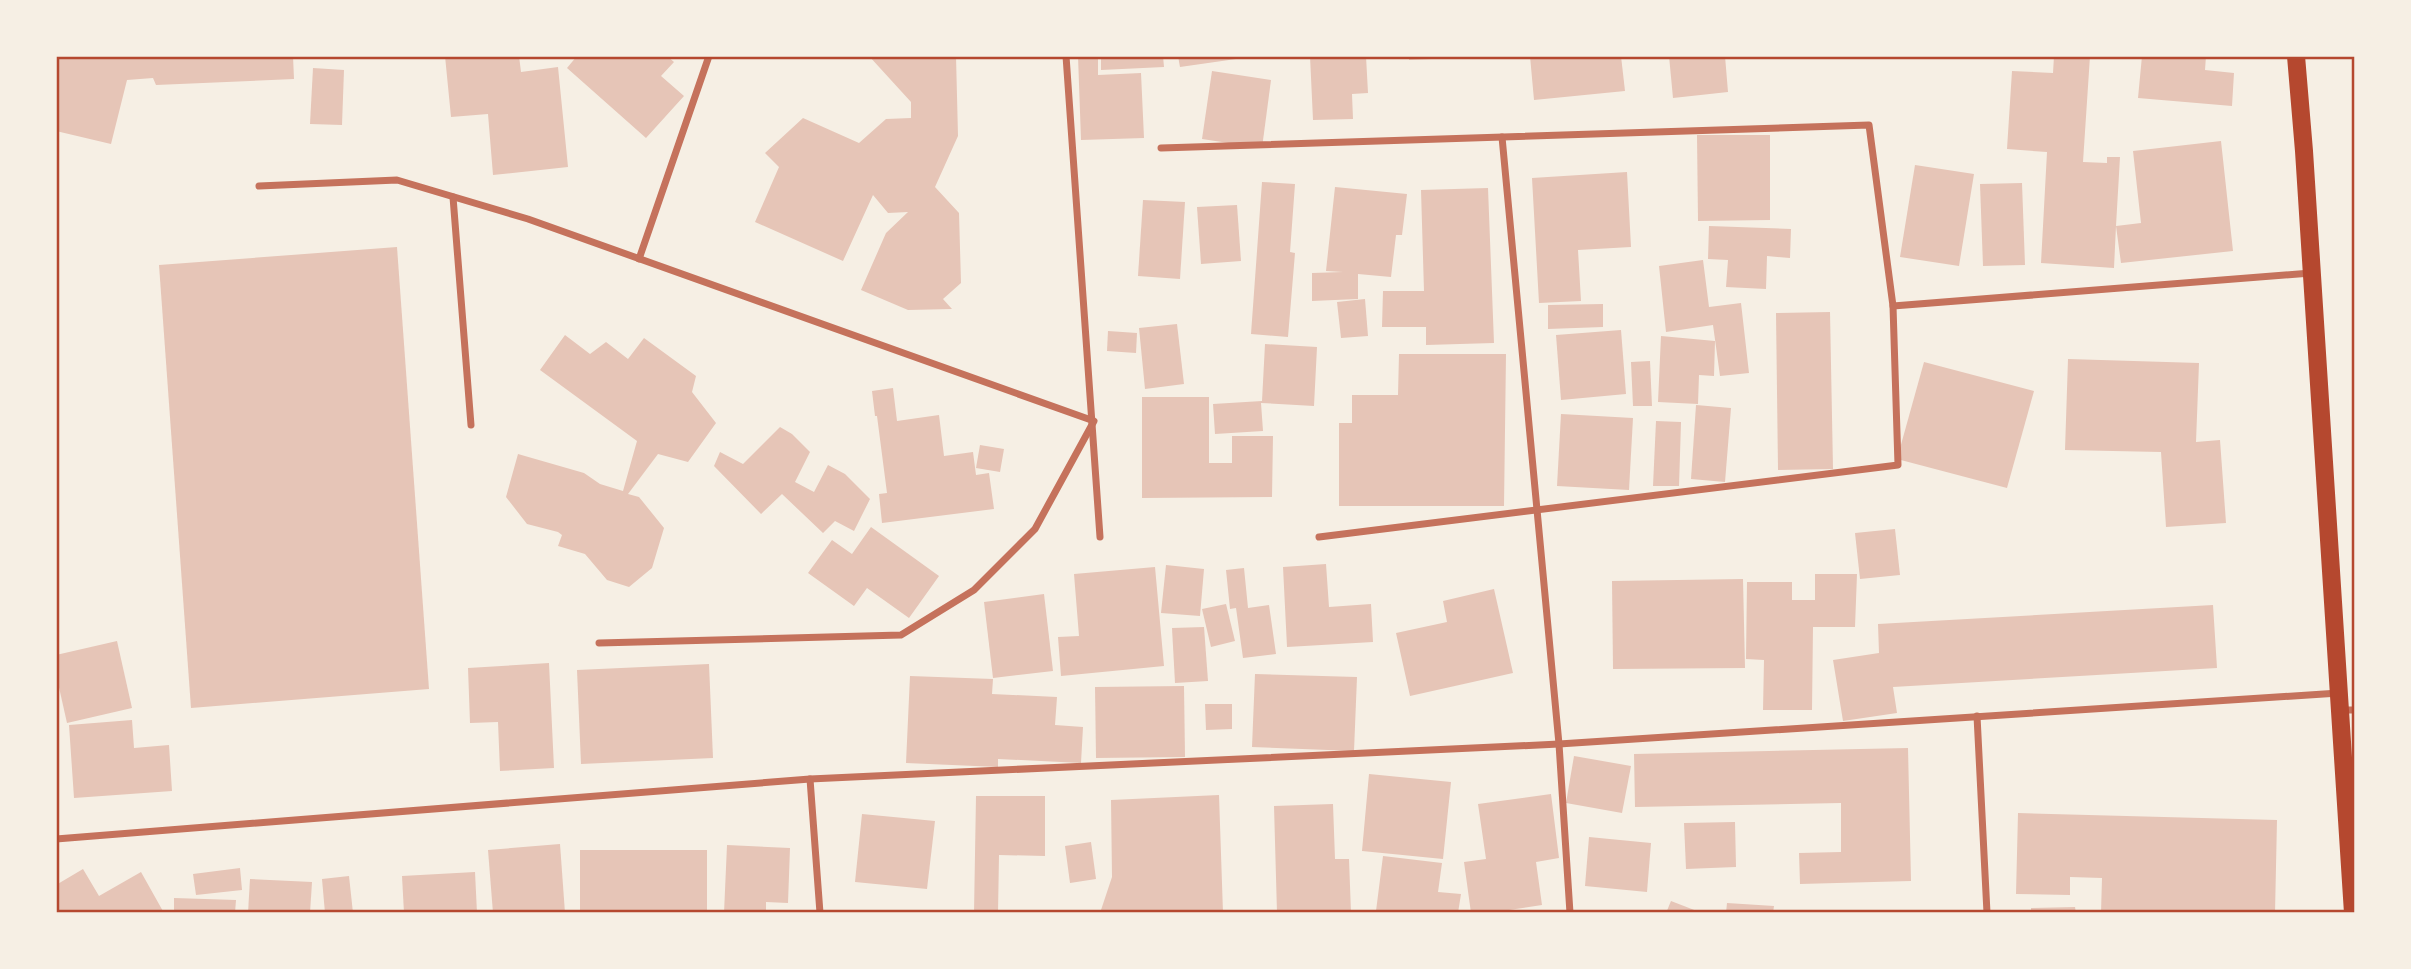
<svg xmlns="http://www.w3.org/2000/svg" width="2411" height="969" font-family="Georgia,serif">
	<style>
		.building { fill: #e6c5b7 }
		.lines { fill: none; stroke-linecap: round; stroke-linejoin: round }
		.minor { stroke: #c5725c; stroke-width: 7 }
		.primary { stroke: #b5482f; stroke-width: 18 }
		.neatline { fill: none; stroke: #b5482f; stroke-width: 2.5 }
	</style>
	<rect width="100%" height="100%" fill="#f6efe4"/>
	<g class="building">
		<path d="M 56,56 L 293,56 L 294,79 L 156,85 L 153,78 L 127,80 L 111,144 L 56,131 Z"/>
		<path d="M 445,56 L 519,56 L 521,72 L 558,67 L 568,167 L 493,175 L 488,114 L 451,117 Z"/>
		<path d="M 577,56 L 604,56 L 608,59 L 611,56 L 667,56 L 674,62 L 661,76 L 684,96 L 646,138 L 567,68 Z"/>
		<path d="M 869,56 L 956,56 L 958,136 L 935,187 L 959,213 L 961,283 L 943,299 L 952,309 L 908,310 L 861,290 L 886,233 L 908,212 L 888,213 L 873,195 L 843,261 L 755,222 L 779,167 L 765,153 L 803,118 L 859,143 L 886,119 L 911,118 L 911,102 Z"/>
		<path d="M 1078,56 L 1098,56 L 1098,75 L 1141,73 L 1144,138 L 1081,140 Z"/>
		<path d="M 1101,56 L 1163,56 L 1164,67 L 1101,70 Z"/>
		<path d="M 1178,56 L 1243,56 L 1243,58 L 1180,67 Z"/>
		<path d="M 1310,56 L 1366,56 L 1368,93 L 1352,94 L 1353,119 L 1313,120 Z"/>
		<path d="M 1409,56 L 1455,56 L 1455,58 L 1409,60 Z"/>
		<path d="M 1530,56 L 1621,56 L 1625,91 L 1534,100 Z"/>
		<path d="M 1669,56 L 1725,56 L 1728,92 L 1673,98 Z"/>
		<path d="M 2054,56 L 2090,56 L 2083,162 L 2107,163 L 2107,157 L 2120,157 L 2116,226 L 2141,223 L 2133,151 L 2221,141 L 2233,251 L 2121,263 L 2116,226 L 2114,268 L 2041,263 L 2047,152 L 2007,149 L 2012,71 L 2053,73 Z"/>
		<path d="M 2142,56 L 2206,56 L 2205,70 L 2234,73 L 2232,106 L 2138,98 Z"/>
		<path d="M 313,68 L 344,70 L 342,125 L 310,124 Z"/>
		<path d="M 1212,71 L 1271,80 L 1262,148 L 1202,139 Z"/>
		<path d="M 1697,135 L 1770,135 L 1770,220 L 1698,221 Z"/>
		<path d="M 1915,165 L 1974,174 L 1959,266 L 1900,257 Z"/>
		<path d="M 1627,172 L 1631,247 L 1578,250 L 1581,301 L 1539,303 L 1532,178 Z"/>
		<path d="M 1262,182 L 1295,184 L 1290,252 L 1295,253 L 1288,337 L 1251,334 Z"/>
		<path d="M 2022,183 L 2025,265 L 1983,266 L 1980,184 Z"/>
		<path d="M 1335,187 L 1407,194 L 1402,235 L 1396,235 L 1391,277 L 1358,274 L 1358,299 L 1312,301 L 1312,273 L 1343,272 L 1326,271 Z"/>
		<path d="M 1488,188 L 1494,343 L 1426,345 L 1426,327 L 1382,327 L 1383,291 L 1424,291 L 1421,190 Z"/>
		<path d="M 1143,200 L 1185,202 L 1180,279 L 1138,276 Z"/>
		<path d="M 1237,205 L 1241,261 L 1201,264 L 1197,207 Z"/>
		<path d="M 1709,226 L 1791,229 L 1790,258 L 1767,256 L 1766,289 L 1726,287 L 1728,260 L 1708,259 Z"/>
		<path d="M 397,247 L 429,689 L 191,708 L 159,265 Z"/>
		<path d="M 1703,260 L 1709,307 L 1741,303 L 1749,373 L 1720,376 L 1713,325 L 1666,332 L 1659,266 Z"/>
		<path d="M 1365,299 L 1368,336 L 1341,338 L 1337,302 Z"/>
		<path d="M 1603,304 L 1603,327 L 1548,329 L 1548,305 Z"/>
		<path d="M 1830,312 L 1833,469 L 1778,470 L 1776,313 Z"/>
		<path d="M 1177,324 L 1184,384 L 1145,389 L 1139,328 Z"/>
		<path d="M 1621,330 L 1626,394 L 1561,400 L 1556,335 Z"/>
		<path d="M 1108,331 L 1137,333 L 1136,353 L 1107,351 Z"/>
		<path d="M 565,335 L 590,354 L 606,342 L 628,359 L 644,338 L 696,376 L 692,392 L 716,423 L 688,462 L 658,454 L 628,494 L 639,497 L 664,528 L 652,568 L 629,587 L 607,580 L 585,554 L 558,546 L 562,535 L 558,532 L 527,524 L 506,497 L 518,454 L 584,473 L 600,484 L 623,491 L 637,441 L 540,370 Z"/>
		<path d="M 1661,336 L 1715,341 L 1714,376 L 1699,375 L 1698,404 L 1658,402 Z"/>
		<path d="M 1265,344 L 1317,347 L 1314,406 L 1261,403 L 1263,431 L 1215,434 L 1213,404 L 1262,401 Z"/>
		<path d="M 1399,354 L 1506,354 L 1504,506 L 1339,506 L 1339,423 L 1352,423 L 1352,395 L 1398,395 Z"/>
		<path d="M 2068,359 L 2199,363 L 2196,442 L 2220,440 L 2226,523 L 2166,527 L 2161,452 L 2065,450 Z"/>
		<path d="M 1650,361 L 1652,406 L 1633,406 L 1631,362 Z"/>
		<path d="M 1924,362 L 2034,391 L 2007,488 L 1897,459 Z"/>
		<path d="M 893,388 L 897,421 L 939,415 L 944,456 L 973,452 L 976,475 L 989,473 L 994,509 L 882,523 L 879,494 L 887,493 L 877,416 L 875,416 L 872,391 Z"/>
		<path d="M 1142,397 L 1209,397 L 1209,463 L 1232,463 L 1232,436 L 1273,436 L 1272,497 L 1142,498 Z"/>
		<path d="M 1696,405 L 1731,408 L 1725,482 L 1691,479 Z"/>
		<path d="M 1561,414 L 1633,418 L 1629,490 L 1557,486 Z"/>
		<path d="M 1656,421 L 1681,422 L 1679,486 L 1653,486 Z"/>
		<path d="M 780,427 L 792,434 L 810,452 L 795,482 L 814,492 L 828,465 L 845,474 L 870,499 L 854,531 L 835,521 L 823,533 L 782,494 L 761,514 L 714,466 L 720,452 L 743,464 Z"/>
		<path d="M 980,445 L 1004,449 L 1000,472 L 976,468 Z"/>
		<path d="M 871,527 L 939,576 L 909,618 L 867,588 L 854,606 L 808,573 L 832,540 L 852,554 Z"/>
		<path d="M 1895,529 L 1900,575 L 1860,579 L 1855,533 Z"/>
		<path d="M 1326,564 L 1329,607 L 1371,604 L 1373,642 L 1287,647 L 1283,567 Z"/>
		<path d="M 1166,565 L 1204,569 L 1200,616 L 1161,613 Z"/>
		<path d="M 1155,567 L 1164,666 L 1061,676 L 1058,637 L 1079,636 L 1074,574 Z"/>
		<path d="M 1244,568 L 1248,608 L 1269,605 L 1276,654 L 1243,658 L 1236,608 L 1230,609 L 1226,570 Z"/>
		<path d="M 1815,574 L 1857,574 L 1855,627 L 1813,627 L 1812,710 L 1763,710 L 1764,660 L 1746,659 L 1747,582 L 1792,582 L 1792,600 L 1815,600 Z"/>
		<path d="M 1743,579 L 1745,668 L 1613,669 L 1612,581 Z"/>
		<path d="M 1494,589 L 1513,673 L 1410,696 L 1396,633 L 1447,622 L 1443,601 Z"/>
		<path d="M 1044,594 L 1053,671 L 993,678 L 984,602 Z"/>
		<path d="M 1226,604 L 1235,641 L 1211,647 L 1202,609 Z"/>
		<path d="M 2213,605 L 2217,668 L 1893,687 L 1897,713 L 1843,721 L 1833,660 L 1879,653 L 1878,624 Z"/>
		<path d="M 1204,627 L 1208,681 L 1175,683 L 1172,628 Z"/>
		<path d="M 117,641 L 132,708 L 67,723 L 56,674 L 56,655 Z"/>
		<path d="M 549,663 L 554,768 L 500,771 L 498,722 L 470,723 L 468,668 Z"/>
		<path d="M 709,664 L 713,758 L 581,764 L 577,670 Z"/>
		<path d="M 1255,674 L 1357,677 L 1354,751 L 1252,747 Z"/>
		<path d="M 910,676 L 993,679 L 992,694 L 1057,697 L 1055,725 L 1083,727 L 1081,763 L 998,759 L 998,767 L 906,763 Z"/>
		<path d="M 1184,686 L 1185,757 L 1096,758 L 1095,687 Z"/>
		<path d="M 1205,704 L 1232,704 L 1232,729 L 1206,730 Z"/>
		<path d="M 132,720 L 134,748 L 169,745 L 172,791 L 74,798 L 69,725 Z"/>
		<path d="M 1908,748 L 1911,881 L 1800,884 L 1799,853 L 1841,852 L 1841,803 L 1635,807 L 1634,754 Z"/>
		<path d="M 1574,756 L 1631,766 L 1622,813 L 1566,803 Z"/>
		<path d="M 1369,774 L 1451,782 L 1443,859 L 1362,851 Z"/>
		<path d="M 1551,794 L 1559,858 L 1536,862 L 1542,905 L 1489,913 L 1471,913 L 1464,862 L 1486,859 L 1478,804 Z"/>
		<path d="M 1219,795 L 1223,913 L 1100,913 L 1112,877 L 1111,800 Z"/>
		<path d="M 976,796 L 1045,796 L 1045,856 L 999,855 L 998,913 L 974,913 Z"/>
		<path d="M 1333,804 L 1335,859 L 1349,859 L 1351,913 L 1277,913 L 1274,806 Z"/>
		<path d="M 2018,813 L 2277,820 L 2275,913 L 2101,913 L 2102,878 L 2070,877 L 2070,895 L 2016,894 Z"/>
		<path d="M 862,814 L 935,821 L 927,889 L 855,882 Z"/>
		<path d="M 1735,822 L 1736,867 L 1686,869 L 1684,823 Z"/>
		<path d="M 1589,837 L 1651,843 L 1647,892 L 1585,886 Z"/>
		<path d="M 1091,842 L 1096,879 L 1070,883 L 1065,846 Z"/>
		<path d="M 560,844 L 565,913 L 493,913 L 488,850 Z"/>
		<path d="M 727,845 L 790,848 L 788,903 L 766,902 L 766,913 L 724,913 Z"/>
		<rect x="580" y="850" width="127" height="63"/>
		<path d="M 1383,856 L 1442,863 L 1438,892 L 1461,894 L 1458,913 L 1376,911 Z"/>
		<path d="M 240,868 L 242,890 L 196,895 L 193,874 Z"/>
		<path d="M 83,869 L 99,896 L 141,872 L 164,913 L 56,913 L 56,885 Z"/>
		<path d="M 475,872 L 477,913 L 404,913 L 402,876 Z"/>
		<path d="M 349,876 L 353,913 L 325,913 L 322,879 Z"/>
		<path d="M 250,879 L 312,882 L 310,913 L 248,913 Z"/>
		<path d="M 174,898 L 236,900 L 235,913 L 174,913 Z"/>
		<path d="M 1671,901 L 1702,913 L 1666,913 Z"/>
		<path d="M 1727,903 L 1774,906 L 1773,913 L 1726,913 Z"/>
		<path d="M 2075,907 L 2076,913 L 2031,913 L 2031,908 Z"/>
	</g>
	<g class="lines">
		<g class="minor">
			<path d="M 1066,56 L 1100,537"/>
			<path d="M 1502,137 L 1559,744 L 1570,913"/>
			<path d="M 1161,148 L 1869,125 L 1893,306 L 1898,465 L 1319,537"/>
			<path d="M 259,186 L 397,180 L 528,219 L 1094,421 L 1035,529 L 974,590 L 901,635 L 599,643"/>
			<path d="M 453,197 L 471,425"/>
			<path d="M 639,259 L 709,56"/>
			<path d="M 1893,306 L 2311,273"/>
			<path d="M 2341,710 L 2355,710"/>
			<path d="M 1977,716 L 1987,913"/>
			<path d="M 810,779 L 820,913"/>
			<path d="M 56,839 L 810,779 L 1559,744 L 2339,693"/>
		</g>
		<path class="primary" d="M 2296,56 L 2304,151 L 2353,913"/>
	</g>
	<rect width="2411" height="969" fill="none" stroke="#f6efe4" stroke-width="116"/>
	<rect x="58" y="58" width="2295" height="853" class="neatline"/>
</svg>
